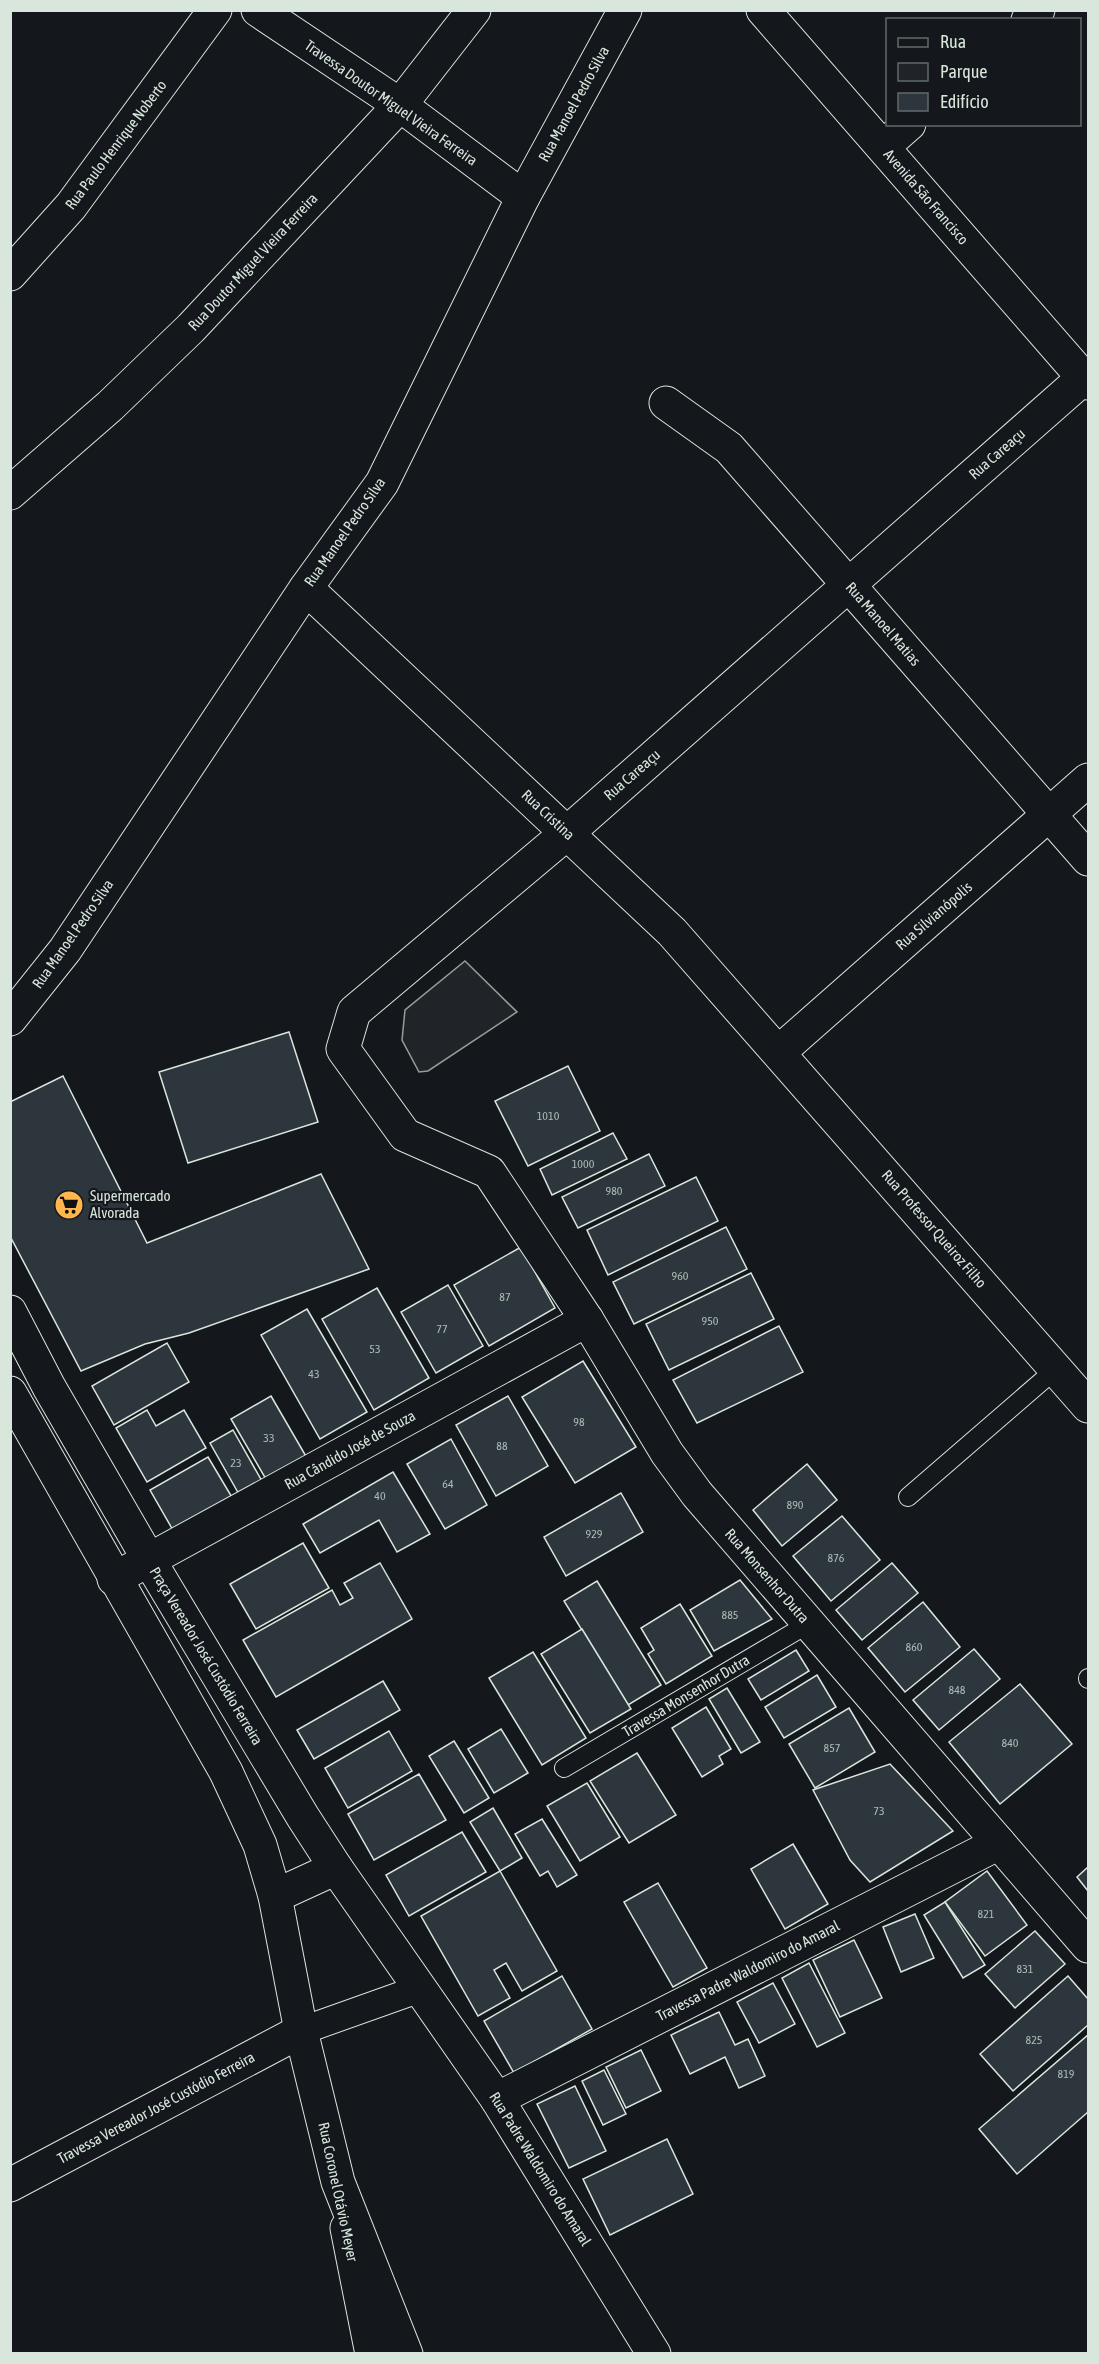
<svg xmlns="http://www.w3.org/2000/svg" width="1099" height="2364" font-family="'Asap Condensed',sans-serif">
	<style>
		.green { fill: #202428; stroke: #939e99; stroke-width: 1.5 }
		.building { fill: #2c363c; stroke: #d8e6dc; stroke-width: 1.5 }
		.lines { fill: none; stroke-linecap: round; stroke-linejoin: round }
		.service-casing { stroke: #d8e6dc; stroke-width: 20 }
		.pedestrian-casing { stroke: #d8e6dc; stroke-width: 29 }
		.minor-casing { stroke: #d8e6dc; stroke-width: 35 }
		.secondary-casing { stroke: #d8e6dc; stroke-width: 35 }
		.service { stroke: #14181c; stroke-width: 18 }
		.pedestrian { stroke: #14181c; stroke-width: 27 }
		.minor { stroke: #14181c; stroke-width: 33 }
		.secondary { stroke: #14181c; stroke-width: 33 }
		.labels { text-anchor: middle; stroke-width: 4.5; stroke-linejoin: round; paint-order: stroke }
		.number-label { font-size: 12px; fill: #adbab4 }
		.street-label { font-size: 15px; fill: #d8e6dc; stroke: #14181c }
		.poi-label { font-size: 15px; fill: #d8e6dc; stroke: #14181c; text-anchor: start }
	</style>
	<rect width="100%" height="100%" fill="#14181c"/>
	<path class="green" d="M 465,961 L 517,1012 L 428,1071 L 419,1072 L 402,1040 L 405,1010 Z"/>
	<g class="building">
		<path d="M 289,1032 L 318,1122 L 188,1163 L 159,1072 Z"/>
		<path d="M 568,1066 L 600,1131 L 528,1166 L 495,1101 Z"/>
		<path d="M 63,1076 L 147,1243 L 321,1174 L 369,1269 L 189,1333 L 145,1344 L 81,1371 L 10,1236 L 10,1102 Z"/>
		<path d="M 613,1133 L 627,1159 L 552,1195 L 540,1169 Z"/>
		<path d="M 649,1154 L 665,1186 L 578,1228 L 562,1197 Z"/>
		<path d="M 696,1177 L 718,1221 L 608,1275 L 587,1230 Z"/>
		<path d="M 726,1227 L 747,1269 L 634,1324 L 613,1282 Z"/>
		<path d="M 521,1247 L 555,1308 L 489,1346 L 454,1285 Z"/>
		<path d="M 751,1273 L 774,1319 L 669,1370 L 646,1324 Z"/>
		<path d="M 448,1285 L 483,1346 L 436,1373 L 401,1312 Z"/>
		<path d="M 377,1288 L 429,1378 L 374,1410 L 322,1319 Z"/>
		<path d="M 307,1309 L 367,1412 L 320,1439 L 261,1335 Z"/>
		<path d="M 779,1326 L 803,1372 L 697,1423 L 673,1380 Z"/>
		<path d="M 167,1343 L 189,1382 L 114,1425 L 92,1386 Z"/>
		<path d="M 583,1361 L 636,1447 L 575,1483 L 522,1397 Z"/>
		<path d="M 271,1396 L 307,1458 L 267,1481 L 231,1419 Z"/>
		<path d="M 508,1396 L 548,1466 L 496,1496 L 456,1425 Z"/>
		<path d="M 147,1410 L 156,1426 L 184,1410 L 206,1448 L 147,1482 L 116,1428 Z"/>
		<path d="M 233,1430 L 263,1483 L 240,1496 L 210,1443 Z"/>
		<path d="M 451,1439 L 487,1505 L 445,1529 L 407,1464 Z"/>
		<path d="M 208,1457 L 233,1499 L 174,1532 L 150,1490 Z"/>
		<path d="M 807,1464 L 837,1500 L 782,1546 L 753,1510 Z"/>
		<path d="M 393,1472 L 430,1534 L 397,1552 L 379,1520 L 320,1553 L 303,1524 Z"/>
		<path d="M 621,1493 L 643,1532 L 566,1576 L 544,1537 Z"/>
		<path d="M 842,1516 L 880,1560 L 831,1601 L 793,1556 Z"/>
		<path d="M 303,1543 L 329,1588 L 256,1629 L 230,1584 Z"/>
		<path d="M 380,1563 L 412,1619 L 276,1697 L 243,1640 L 332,1590 L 340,1605 L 353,1598 L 344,1583 Z"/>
		<path d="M 892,1563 L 918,1593 L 862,1640 L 836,1610 Z"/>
		<path d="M 740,1580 L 772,1619 L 714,1651 L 690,1610 Z"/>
		<path d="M 597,1581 L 661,1685 L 628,1705 L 564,1601 Z"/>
		<path d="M 923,1602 L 960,1647 L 905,1692 L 868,1648 Z"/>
		<path d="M 680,1604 L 712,1656 L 666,1684 L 648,1654 L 654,1650 L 641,1628 Z"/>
		<path d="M 582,1629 L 631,1709 L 590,1733 L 541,1654 Z"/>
		<path d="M 974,1649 L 1000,1679 L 939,1730 L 913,1700 Z"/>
		<path d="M 796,1650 L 809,1671 L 761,1700 L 748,1679 Z"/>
		<path d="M 533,1652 L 586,1738 L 542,1765 L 489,1678 Z"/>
		<path d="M 817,1675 L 836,1707 L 784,1738 L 765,1707 Z"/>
		<path d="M 383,1681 L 400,1710 L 314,1759 L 297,1730 Z"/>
		<path d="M 1020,1684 L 1072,1744 L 1000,1804 L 949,1742 Z"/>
		<path d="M 727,1688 L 760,1742 L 741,1753 L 709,1699 Z"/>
		<path d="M 706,1707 L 731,1749 L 719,1756 L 723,1764 L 702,1777 L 672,1728 Z"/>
		<path d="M 849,1708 L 875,1752 L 815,1788 L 789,1744 Z"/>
		<path d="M 501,1729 L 528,1773 L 494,1793 L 468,1749 Z"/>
		<path d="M 389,1731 L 412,1771 L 348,1808 L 325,1768 Z"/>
		<path d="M 454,1741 L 489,1798 L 464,1813 L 429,1756 Z"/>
		<path d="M 637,1753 L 676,1815 L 629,1843 L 590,1781 Z"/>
		<path d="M 890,1764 L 953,1831 L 870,1882 L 850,1860 L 813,1790 Z"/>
		<path d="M 419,1774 L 446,1820 L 374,1860 L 348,1814 Z"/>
		<path d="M 587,1783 L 620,1837 L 580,1861 L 547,1806 Z"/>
		<path d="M 493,1808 L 522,1858 L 500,1871 L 470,1822 Z"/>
		<path d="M 542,1819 L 577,1875 L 557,1887 L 548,1871 L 540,1876 L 515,1834 Z"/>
		<path d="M 462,1832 L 486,1872 L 409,1916 L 386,1875 Z"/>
		<path d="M 793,1844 L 828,1904 L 785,1929 L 751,1869 Z"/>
		<path d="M 1088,1867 L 1088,1891 L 1077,1877 Z"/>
		<path d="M 500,1871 L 557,1971 L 522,1991 L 506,1963 L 494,1970 L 510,1998 L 478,2016 L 421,1916 Z"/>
		<path d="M 987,1871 L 1027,1925 L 985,1956 L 945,1902 Z"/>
		<path d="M 658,1883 L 707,1968 L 673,1987 L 624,1902 Z"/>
		<path d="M 945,1902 L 985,1965 L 963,1978 L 924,1915 Z"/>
		<path d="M 915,1914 L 934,1958 L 901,1972 L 883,1927 Z"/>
		<path d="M 1035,1931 L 1065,1964 L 1015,2008 L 985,1974 Z"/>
		<path d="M 854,1940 L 882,1998 L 840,2017 L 813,1960 Z"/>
		<path d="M 809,1963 L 845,2033 L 817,2047 L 782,1978 Z"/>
		<path d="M 562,1976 L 592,2029 L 514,2073 L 484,2021 Z"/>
		<path d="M 1068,1976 L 1088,1999 L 1088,2025 L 1013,2091 L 980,2054 Z"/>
		<path d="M 773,1983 L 795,2024 L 759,2043 L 737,2002 Z"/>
		<path d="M 719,2012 L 735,2045 L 748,2039 L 765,2076 L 739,2088 L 725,2057 L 690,2074 L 671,2035 Z"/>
		<path d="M 1088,2035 L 1088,2112 L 1017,2174 L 979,2129 Z"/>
		<path d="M 641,2050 L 661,2091 L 626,2108 L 606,2067 Z"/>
		<path d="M 604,2070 L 626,2114 L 603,2125 L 582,2081 Z"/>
		<path d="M 575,2086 L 606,2151 L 569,2168 L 537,2104 Z"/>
		<path d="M 667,2139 L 693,2194 L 610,2235 L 583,2179 Z"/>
	</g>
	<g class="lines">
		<g class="service-casing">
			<g id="service">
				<path d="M 908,1497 L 1056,1369"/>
				<path d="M 1088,1679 L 1088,1678"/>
				<path d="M 564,1768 L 808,1624"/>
			</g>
		</g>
		<g class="pedestrian-casing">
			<path id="pedestrian" d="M 301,2031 L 419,1989"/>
		</g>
		<g class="minor-casing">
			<g id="minor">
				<path d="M 258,10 L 400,105 L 523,197"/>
				<path d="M 763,10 L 1088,383"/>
				<path d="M 1028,20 L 1038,10"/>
				<path d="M 883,147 L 909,124"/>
				<path d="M 10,274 L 71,206 L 215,10"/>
				<path d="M 1088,374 L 567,833 L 354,1012 L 343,1049 L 405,1135 L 489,1172 L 587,1320 L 667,1453 L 697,1494 L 1088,1946"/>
				<path d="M 666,403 L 729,448 L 1088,859"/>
				<path d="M 10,493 L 110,406 L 191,328 L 400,105 L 474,10"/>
				<path d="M 306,588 L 672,932 L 1088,1406"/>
				<path d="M 10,1019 L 65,950 L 306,588 L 382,483 L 523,197 L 625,10"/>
				<path d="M 779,1052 L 1088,780"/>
				<path d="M 114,1579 L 587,1320"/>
				<path d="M 497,2099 L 999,1843"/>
				<path d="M 10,2185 L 301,2031"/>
				<path d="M 347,2228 L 372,2354"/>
			</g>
		</g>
		<g class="secondary-casing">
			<g id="secondary">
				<path d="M 10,1312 L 49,1387 L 149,1560 L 303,1817 L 336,1868 L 497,2099 L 654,2354"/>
				<path d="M 10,1393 L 226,1772 L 260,1845 L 275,1896 L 301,2031 L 338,2182 L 406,2354"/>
				<path d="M 275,1896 L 336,1868"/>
			</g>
		</g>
		<use href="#service" class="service"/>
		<use href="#pedestrian" class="pedestrian"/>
		<use href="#minor" class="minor"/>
		<use href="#secondary" class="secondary"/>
	</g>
	<defs>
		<g id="supermarket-disc" transform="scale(1.5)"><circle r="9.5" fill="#ffb74d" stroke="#14181c"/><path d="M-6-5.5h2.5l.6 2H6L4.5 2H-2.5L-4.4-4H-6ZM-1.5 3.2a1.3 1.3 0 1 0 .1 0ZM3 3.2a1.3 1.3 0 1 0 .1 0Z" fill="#111"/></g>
	</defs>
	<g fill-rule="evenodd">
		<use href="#supermarket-disc" x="69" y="1205"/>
	</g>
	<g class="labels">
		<g class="number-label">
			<text x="548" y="1120">1010</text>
			<text x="583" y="1168">1000</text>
			<text x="614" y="1195">980</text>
			<text x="680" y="1280">960</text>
			<text x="505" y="1301">87</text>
			<text x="710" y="1325">950</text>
			<text x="442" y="1333">77</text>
			<text x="375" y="1353">53</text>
			<text x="314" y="1378">43</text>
			<text x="579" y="1426">98</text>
			<text x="269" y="1442">33</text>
			<text x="502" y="1450">88</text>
			<text x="236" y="1467">23</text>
			<text x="448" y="1488">64</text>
			<text x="380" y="1500">40</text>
			<text x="795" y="1509">890</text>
			<text x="594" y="1538">929</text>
			<text x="836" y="1562">876</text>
			<text x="730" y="1619">885</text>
			<text x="914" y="1651">860</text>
			<text x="957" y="1694">848</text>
			<text x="1010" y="1747">840</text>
			<text x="832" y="1752">857</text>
			<text x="879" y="1815">73</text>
			<text x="986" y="1918">821</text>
			<text x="1025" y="1973">831</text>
			<text x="1034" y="2044">825</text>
			<text x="1066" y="2078">819</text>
		</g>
		<g class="street-label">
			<text transform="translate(391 103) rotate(35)" y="5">Travessa Doutor Miguel Vieira Ferreira</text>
			<text transform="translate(574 104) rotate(-61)" y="5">Rua Manoel Pedro Silva</text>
			<text transform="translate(116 145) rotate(-53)" y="5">Rua Paulo Henrique Noberto</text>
			<text transform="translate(926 197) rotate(49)" y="5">Avenida São Francisco</text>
			<text transform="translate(253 262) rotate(-47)" y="5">Rua Doutor Miguel Vieira Ferreira</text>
			<text transform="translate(997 454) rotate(-41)" y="5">Rua Careaçu</text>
			<text transform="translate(345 532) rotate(-55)" y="5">Rua Manoel Pedro Silva</text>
			<text transform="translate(883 624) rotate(49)" y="5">Rua Manoel Matias</text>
			<text transform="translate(632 775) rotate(-41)" y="5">Rua Careaçu</text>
			<text transform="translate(548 815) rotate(43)" y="5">Rua Cristina</text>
			<text transform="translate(934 916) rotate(-41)" y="5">Rua Silvianópolis</text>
			<text transform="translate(73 934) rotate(-55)" y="5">Rua Manoel Pedro Silva</text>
			<text transform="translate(934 1229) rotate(49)" y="5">Rua Professor Queiroz Filho</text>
			<text transform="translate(350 1450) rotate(-29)" y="5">Rua Cândido José de Souza</text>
			<text transform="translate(767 1576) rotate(49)" y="5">Rua Monsenhor Dutra</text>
			<text transform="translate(206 1656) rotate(59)" y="5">Praça Vereador José Custódio Ferreira</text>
			<text transform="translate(686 1696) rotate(-31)" y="5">Travessa Monsenhor Dutra</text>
			<text transform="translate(748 1971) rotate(-27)" y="5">Travessa Padre Waldomiro do Amaral</text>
			<text transform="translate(156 2108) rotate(-28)" y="5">Travessa Vereador José Custódio Ferreira</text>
			<text transform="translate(540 2169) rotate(58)" y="5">Rua Padre Waldomiro do Amaral</text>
			<text transform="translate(338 2192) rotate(78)" y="5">Rua Coronel Otávio Meyer</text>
		</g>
		<g class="poi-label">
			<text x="90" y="1201">Supermercado<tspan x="90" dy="17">Alvorada</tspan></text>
		</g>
	</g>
	<rect width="1099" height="2364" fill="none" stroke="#d8e6dc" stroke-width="24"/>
	<rect x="886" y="18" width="195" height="108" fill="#14181c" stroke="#626a69" stroke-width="1.5"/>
	<rect x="898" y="38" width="30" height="9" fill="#14181c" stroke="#626a69" stroke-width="1.5"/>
	<text x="940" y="48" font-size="18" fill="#d8e6dc">Rua</text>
	<rect x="898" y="63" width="30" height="18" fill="#202428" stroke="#626a69" stroke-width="1.5"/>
	<text x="940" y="78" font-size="18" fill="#d8e6dc">Parque</text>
	<rect x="898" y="93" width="30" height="18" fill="#2c363c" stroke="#626a69" stroke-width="1.5"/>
	<text x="940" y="108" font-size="18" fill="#d8e6dc">Edifício</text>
</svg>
